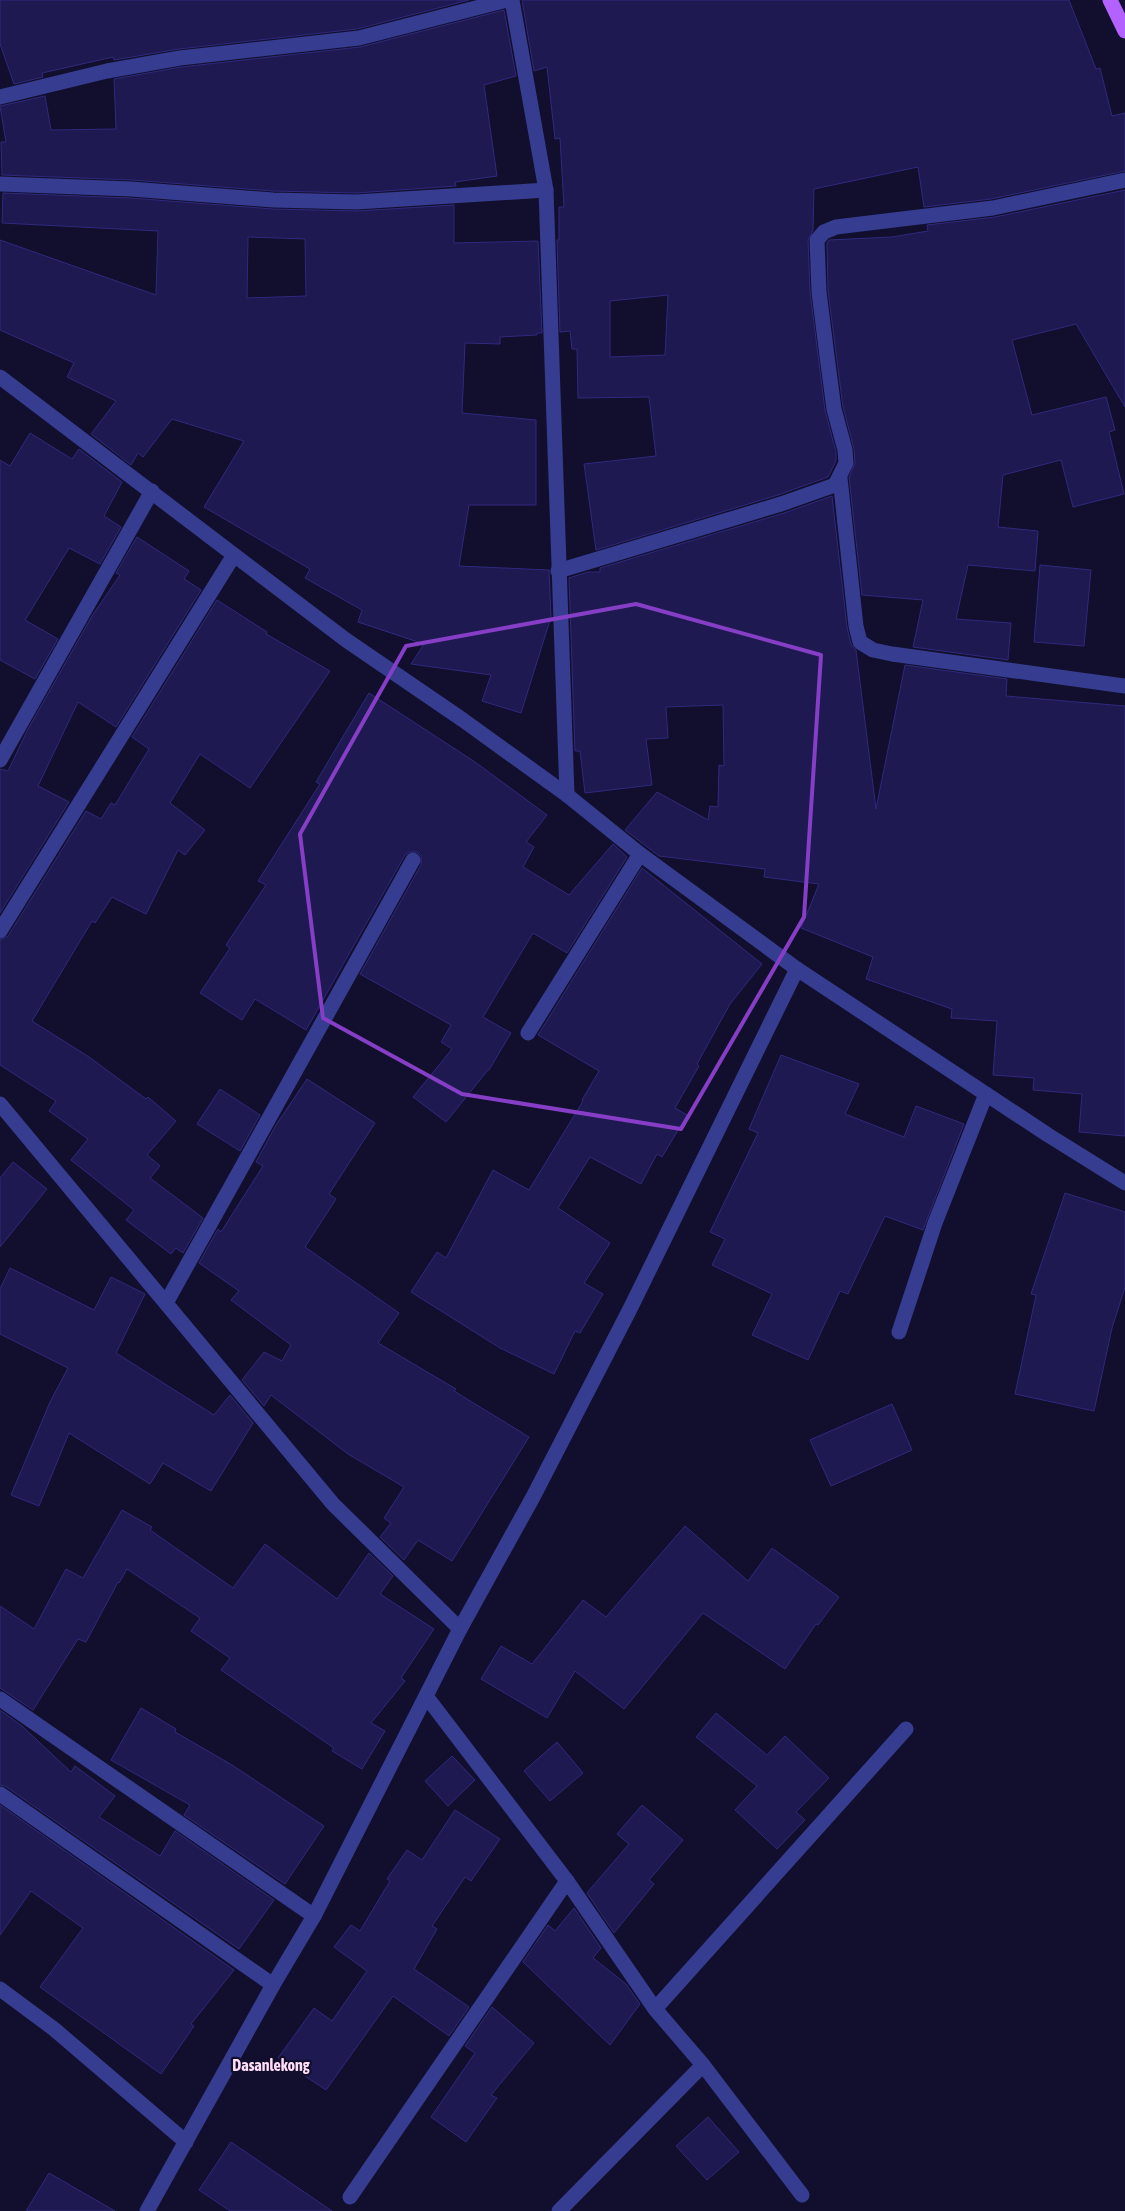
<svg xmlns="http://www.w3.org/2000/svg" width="1125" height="2211" font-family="'Asap Condensed',sans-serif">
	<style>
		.building { fill: #1e1950; stroke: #30297e; fill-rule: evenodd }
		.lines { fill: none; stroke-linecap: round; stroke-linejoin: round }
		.minor { stroke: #363c90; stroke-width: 15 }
		.major { stroke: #b362ff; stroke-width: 15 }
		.marked { fill: none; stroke: #853ec5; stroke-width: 4; stroke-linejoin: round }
		.labels { text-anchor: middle; stroke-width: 4.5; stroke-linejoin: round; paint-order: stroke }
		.quarter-label { font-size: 16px; font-weight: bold; fill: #ffddf6; stroke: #110f2d }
	</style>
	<rect width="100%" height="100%" fill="#110f2d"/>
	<g class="building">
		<path d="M 0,0 L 469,0 L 357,29 L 179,49 L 114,60 L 113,57 L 42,73 L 43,77 L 14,84 L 0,44 Z"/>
		<path d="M 522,0 L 1069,0 L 1096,69 L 1100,68 L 1112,116 L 1125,113 L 1125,171 L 991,199 L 924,207 L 918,167 L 814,189 L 813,230 L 808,240 L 810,292 L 825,410 L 836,452 L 836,461 L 828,477 L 778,495 L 596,550 L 584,464 L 656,456 L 649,397 L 578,398 L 577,349 L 572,349 L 570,331 L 560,332 L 557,240 L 559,240 L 559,207 L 564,207 L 560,138 L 555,139 L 547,67 L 534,71 ZM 668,295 L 665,355 L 610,357 L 610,301 Z"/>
		<path d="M 504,10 L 516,76 L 484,85 L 497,176 L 455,182 L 456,186 L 356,193 L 273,191 L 132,180 L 2,175 L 1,142 L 6,142 L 0,106 L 45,96 L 51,130 L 116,129 L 114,79 L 181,67 L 360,47 Z"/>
		<path d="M 1125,190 L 1125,407 L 1076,324 L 1012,340 L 1032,415 L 1106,397 L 1115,430 L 1109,432 L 1124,494 L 1073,507 L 1061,460 L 1003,475 L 998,527 L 1038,531 L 1035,571 L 968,565 L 956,619 L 1011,623 L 1008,660 L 913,647 L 923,600 L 862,595 L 849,477 L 855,463 L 854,449 L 843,407 L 828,291 L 827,243 L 829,240 L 892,237 L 928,231 L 927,225 L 995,217 Z"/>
		<path d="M 3,193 L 130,198 L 273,209 L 357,211 L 454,205 L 454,243 L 538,241 L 542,333 L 537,333 L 537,335 L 500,337 L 500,344 L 465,343 L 462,413 L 536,420 L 536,505 L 469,505 L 459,566 L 549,570 L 551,617 L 521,713 L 482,701 L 491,675 L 411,664 L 424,644 L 358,622 L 362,610 L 305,578 L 310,569 L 204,507 L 244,441 L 172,419 L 143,457 L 138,453 L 131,465 L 91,434 L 116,401 L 67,377 L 74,363 L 0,330 L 0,240 L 156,295 L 158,231 L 2,223 ZM 248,237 L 305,239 L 306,296 L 247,298 Z"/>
		<path d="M 30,433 L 72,459 L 79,449 L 122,482 L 104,516 L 121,527 L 100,564 L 69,548 L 25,620 L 58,639 L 35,679 L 0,660 L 0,460 L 10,466 Z"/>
		<path d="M 832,496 L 847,627 L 851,644 L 856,650 L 876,809 L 905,665 L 1007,679 L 1006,696 L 1125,706 L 1125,1136 L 1079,1132 L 1082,1094 L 1033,1090 L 1034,1078 L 993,1075 L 997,1021 L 951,1018 L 952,1009 L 866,979 L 873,957 L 801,928 L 819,884 L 764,877 L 765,869 L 659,856 L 625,830 L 657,792 L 708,820 L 710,806 L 718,807 L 719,765 L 724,766 L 723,705 L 666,707 L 668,738 L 646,739 L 652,785 L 585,793 L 580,751 L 575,751 L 569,578 L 588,572 L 600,572 L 600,568 L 784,513 Z"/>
		<path d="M 137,537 L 189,571 L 184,579 L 201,590 L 116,727 L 78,702 L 38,786 L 69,802 L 0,913 L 0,769 L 8,771 L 28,729 L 92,616 L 120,575 L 116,573 Z"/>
		<path d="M 1040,565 L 1091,570 L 1084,646 L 1034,642 Z"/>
		<path d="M 217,600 L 267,632 L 266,634 L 330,671 L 250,788 L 200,754 L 170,803 L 205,830 L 185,855 L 178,850 L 146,914 L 112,897 L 95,923 L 92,921 L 32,1021 L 89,1057 L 146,1099 L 148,1097 L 176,1121 L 147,1155 L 160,1166 L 150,1178 L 203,1218 L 183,1253 L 176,1248 L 171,1254 L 126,1220 L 134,1210 L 71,1160 L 88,1139 L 49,1111 L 56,1101 L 0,1065 L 0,940 L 8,936 L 86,811 L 101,819 L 111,803 L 115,805 L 149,749 L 132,737 Z"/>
		<path d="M 369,693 L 475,762 L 547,815 L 526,842 L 534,847 L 523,867 L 569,895 L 613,844 L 627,857 L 567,953 L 533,933 L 483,1017 L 511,1033 L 489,1070 L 488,1070 L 446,1122 L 413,1097 L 452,1049 L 441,1042 L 451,1025 L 360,974 L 421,865 L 421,856 L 417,852 L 409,852 L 405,855 L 306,1030 L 255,999 L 242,1020 L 200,993 L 230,948 L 226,945 L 266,885 L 258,881 L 320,784 L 316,782 Z"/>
		<path d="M 642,868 L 762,964 L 730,1004 L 697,1064 L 699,1066 L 675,1108 L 687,1115 L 662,1157 L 657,1154 L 641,1184 L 590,1157 L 558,1208 L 610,1243 L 584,1283 L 603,1294 L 580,1333 L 575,1331 L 554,1374 L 500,1348 L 411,1292 L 437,1252 L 446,1258 L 493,1170 L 529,1190 L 583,1101 L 582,1100 L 599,1071 L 538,1035 Z"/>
		<path d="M 781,1055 L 859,1084 L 845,1114 L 904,1137 L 916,1106 L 964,1124 L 923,1230 L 885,1216 L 848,1294 L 840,1291 L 808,1360 L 752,1335 L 772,1294 L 712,1265 L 725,1239 L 710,1232 L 758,1133 L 749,1129 Z"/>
		<path d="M 307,1079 L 375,1123 L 329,1194 L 336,1199 L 305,1247 L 399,1313 L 378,1343 L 456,1389 L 454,1391 L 529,1437 L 452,1561 L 418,1540 L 404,1560 L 380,1537 L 391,1523 L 384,1518 L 404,1487 L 348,1454 L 271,1395 L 264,1406 L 242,1380 L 264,1352 L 282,1361 L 291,1345 L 231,1300 L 239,1291 L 199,1263 L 218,1229 L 221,1232 L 263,1166 L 256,1162 L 276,1125 Z"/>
		<path d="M 220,1089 L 260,1115 L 240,1151 L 197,1124 Z"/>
		<path d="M 13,1162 L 47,1189 L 0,1247 L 0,1178 Z"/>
		<path d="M 1065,1193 L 1125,1212 L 1125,1287 L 1112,1328 L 1094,1411 L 1015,1394 L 1036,1295 L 1031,1294 Z"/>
		<path d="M 10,1268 L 94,1310 L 111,1277 L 145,1294 L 116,1353 L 214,1415 L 230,1395 L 253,1423 L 211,1491 L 163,1463 L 150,1484 L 69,1433 L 39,1506 L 11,1495 L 50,1402 L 68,1368 L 0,1334 L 0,1289 Z"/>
		<path d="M 892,1404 L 912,1450 L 831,1486 L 810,1440 Z"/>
		<path d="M 122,1510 L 152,1527 L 150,1530 L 233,1588 L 265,1544 L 337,1599 L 369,1553 L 393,1576 L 380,1594 L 434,1629 L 401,1678 L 405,1681 L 371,1723 L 385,1731 L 362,1769 L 332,1751 L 334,1748 L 221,1670 L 230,1658 L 191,1631 L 200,1618 L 127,1569 L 119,1583 L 118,1582 L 86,1642 L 78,1639 L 33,1710 L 0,1688 L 0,1606 L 34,1629 L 66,1569 L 83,1578 Z"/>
		<path d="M 685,1526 L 748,1581 L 772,1548 L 839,1597 L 818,1625 L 816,1624 L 785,1669 L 703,1613 L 624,1709 L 575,1671 L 547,1718 L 481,1679 L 501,1646 L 532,1664 L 583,1600 L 606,1617 Z"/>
		<path d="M 141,1708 L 176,1729 L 175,1732 L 232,1765 L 324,1826 L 285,1884 L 184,1815 L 190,1805 L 111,1760 Z"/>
		<path d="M 0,1710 L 22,1726 L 71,1772 L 75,1766 L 115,1796 L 99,1817 L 160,1856 L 175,1831 L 274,1900 L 239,1949 L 5,1786 L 0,1785 Z"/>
		<path d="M 716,1713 L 767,1755 L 785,1736 L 829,1778 L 796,1812 L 805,1820 L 777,1849 L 735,1810 L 757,1786 L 696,1737 Z"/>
		<path d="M 557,1742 L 583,1773 L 550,1801 L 524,1771 Z"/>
		<path d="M 452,1756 L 475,1780 L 448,1806 L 425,1781 Z"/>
		<path d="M 0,1805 L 234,1970 L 191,2024 L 194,2026 L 161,2074 L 40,1987 L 83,1928 L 31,1891 L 0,1935 Z"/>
		<path d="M 642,1805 L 683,1840 L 649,1880 L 654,1884 L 614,1933 L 587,1893 L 629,1844 L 617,1834 Z"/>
		<path d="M 455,1810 L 500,1839 L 471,1881 L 465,1877 L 432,1926 L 437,1929 L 414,1969 L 469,2007 L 449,2036 L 393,1996 L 326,2090 L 278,2058 L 314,2008 L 332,2021 L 367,1971 L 334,1947 L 351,1925 L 360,1931 L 390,1881 L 387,1879 L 407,1850 L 422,1860 Z"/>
		<path d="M 574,1908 L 601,1948 L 593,1958 L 626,1984 L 640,2004 L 610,2045 L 523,1962 L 548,1925 L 555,1931 Z"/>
		<path d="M 492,2007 L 534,2043 L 491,2095 L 497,2098 L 466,2142 L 431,2117 L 475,2053 L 465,2046 Z"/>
		<path d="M 708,2117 L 739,2152 L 707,2180 L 676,2146 Z"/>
		<path d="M 231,2142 L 332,2211 L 230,2211 L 199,2190 Z"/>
		<path d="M 49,2173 L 115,2211 L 26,2211 Z"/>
	</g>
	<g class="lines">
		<g class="minor">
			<path d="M 512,0 L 546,190 L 567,795"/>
			<path d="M 0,97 L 107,71 L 180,58 L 359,38 L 507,0"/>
			<path d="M 0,184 L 131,189 L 273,200 L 356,202 L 546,190"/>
			<path d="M 0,377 L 346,640 L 463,720 L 567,795 L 640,854 L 797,969 L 1048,1135 L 1125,1183"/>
			<path d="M 840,478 L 856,626 L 860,642 L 873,650 L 892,654 L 1125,686"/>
			<path d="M 558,571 L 781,504 L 835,485 L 846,463 L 845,450 L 834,409 L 827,356 L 819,292 L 817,240 L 824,232 L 836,227 L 993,208 L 1125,180"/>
			<path d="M 0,760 L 152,491"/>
			<path d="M 0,931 L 234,555"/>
			<path d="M 528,1033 L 640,854"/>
			<path d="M 0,1104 L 333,1504 L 460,1629"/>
			<path d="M 166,1303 L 413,860"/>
			<path d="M 899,1332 L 935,1223 L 986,1094"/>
			<path d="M 426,1696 L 567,1881 L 655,2009 L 703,2065 L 802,2195"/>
			<path d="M 0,1699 L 314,1916"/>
			<path d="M 0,1794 L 273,1985"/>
			<path d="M 0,1989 L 54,2029 L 186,2142"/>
			<path d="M 655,2009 L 906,1729"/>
			<path d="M 350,2197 L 567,1881"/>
			<path d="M 147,2211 L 273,1985 L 314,1916 L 460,1629 L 533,1497 L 630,1309 L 797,969"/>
			<path d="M 559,2211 L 703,2065"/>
		</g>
		<path class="major" d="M 1110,0 L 1125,31"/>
	</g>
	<path class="marked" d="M 636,604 L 821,655 L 804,917 L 681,1129 L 462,1094 L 323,1018 L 300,834 L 406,646 Z"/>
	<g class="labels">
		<g class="quarter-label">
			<text x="271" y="2071">Dasanlekong</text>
		</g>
	</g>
</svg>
